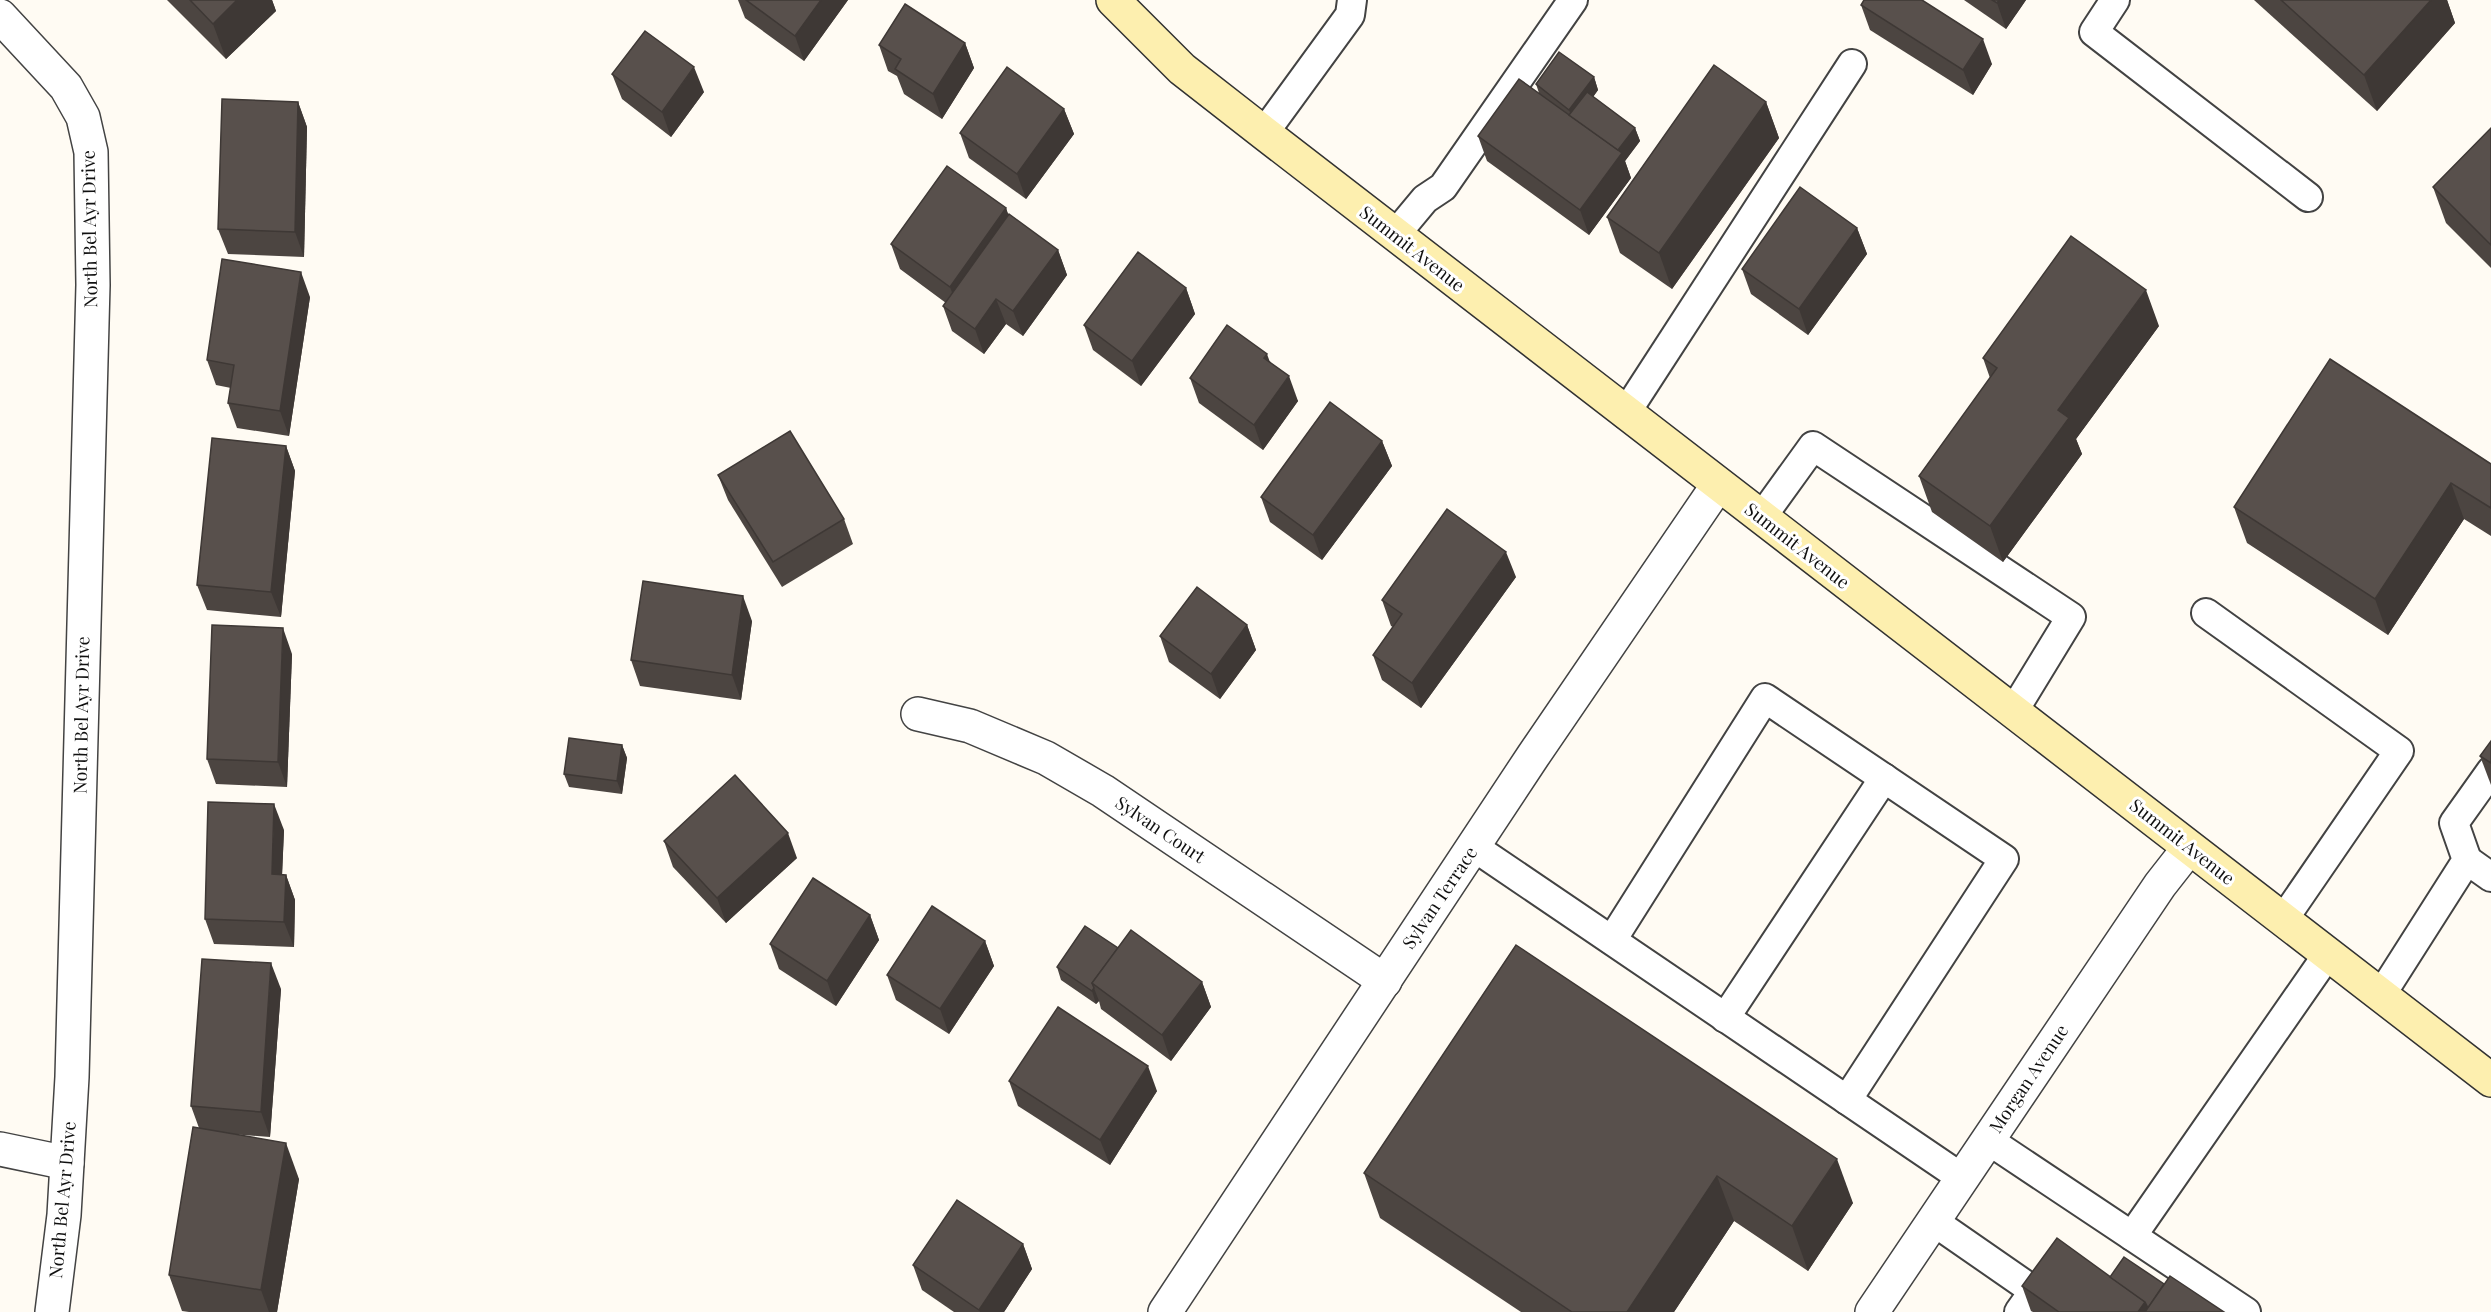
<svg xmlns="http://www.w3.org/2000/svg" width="2491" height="1312" font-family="'Playfair Display',serif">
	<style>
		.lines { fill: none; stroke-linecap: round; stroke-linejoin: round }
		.lane-casing { stroke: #434343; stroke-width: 32 }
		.street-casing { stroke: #434343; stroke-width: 36 }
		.secondary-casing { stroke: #323232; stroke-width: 36 }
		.lane { stroke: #fff; stroke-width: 28 }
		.street { stroke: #fff; stroke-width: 33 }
		.secondary { stroke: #fdefaf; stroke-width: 33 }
		.wall { fill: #4c4541 }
		.shaded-wall { fill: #3e3835 }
		.building { fill: #58504c; stroke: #3e3835; stroke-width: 1.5 }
		.labels { text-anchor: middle; stroke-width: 6; stroke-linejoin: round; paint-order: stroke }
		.street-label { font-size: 18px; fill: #101010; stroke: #fff }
	</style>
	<rect width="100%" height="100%" fill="#fffbf3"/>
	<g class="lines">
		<g class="lane-casing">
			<g id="lane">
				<path d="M 2115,0 L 2094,32 L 2308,197"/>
				<path d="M 1264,133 L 1350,15 L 1352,0"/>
				<path d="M 1395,235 L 1425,199 L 1443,187 L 1573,0"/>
				<path d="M 1625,414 L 1852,64"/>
				<path d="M 1761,518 L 1813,446 L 2071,617 L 2013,712"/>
				<path d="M 2206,613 L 2399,751 L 2283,920"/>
				<path d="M 1474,847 L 1962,1178"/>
				<path d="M 2467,860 L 2491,877"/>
				<path d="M 1612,940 L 1765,698 L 2004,859 L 1847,1100"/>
				<path d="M 2381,995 L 2467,860 L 2454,823 L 2491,771"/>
				<path d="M 1725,1018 L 1884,778"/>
				<path d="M 1988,1140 L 2246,1312"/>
				<path d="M 1933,1221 L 2034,1291 L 2019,1312"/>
				<path d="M 2132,1236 L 2328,954"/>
			</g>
		</g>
		<g class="street-casing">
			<g id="street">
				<path d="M 0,16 L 66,87 L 83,117 L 91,152 L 93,285 L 72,1077 L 64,1215 L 52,1312"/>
				<path d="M 918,714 L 970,726 L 1046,758 L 1103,791 L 1385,981"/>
				<path d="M 0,1149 L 67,1163"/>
				<path d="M 1165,1312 L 1533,756 L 1718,485"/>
				<path d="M 1872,1312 L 2160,885 L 2189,848"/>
			</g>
		</g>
		<g class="secondary-casing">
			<path id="secondary" d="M 1113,0 L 1182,69 L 1264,133 L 2491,1080"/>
		</g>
		<use href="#lane" class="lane"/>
		<use href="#street" class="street"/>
		<use href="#secondary" class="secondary"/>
	</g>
	<g class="wall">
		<path d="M 167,0 L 272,0 L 276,11 L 226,59 Z"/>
		<path d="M 738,0 L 848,0 L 804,61 L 745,18 Z"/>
		<path d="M 1964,0 L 2026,0 L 2006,29 Z"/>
		<path d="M 2254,0 L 2447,0 L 2455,23 L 2377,111 Z"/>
		<path d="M 1861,5 L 1992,64 L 1973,95 L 1870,30 Z"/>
		<path d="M 965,43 L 974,68 L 942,119 L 904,94 L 897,76 L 888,71 L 879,45 Z"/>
		<path d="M 612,74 L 704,92 L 671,137 L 622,99 Z"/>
		<path d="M 1594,77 L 1598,90 L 1593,97 L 1635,128 L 1640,141 L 1625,161 L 1631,178 L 1589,235 L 1487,161 L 1478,136 L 1539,93 L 1536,84 Z"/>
		<path d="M 298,102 L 307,127 L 304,257 L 228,254 L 218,229 Z"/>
		<path d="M 1766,102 L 1779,138 L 1672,289 L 1620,253 L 1607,217 Z"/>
		<path d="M 1064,109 L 1074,134 L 1026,199 L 969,158 L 960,133 Z"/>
		<path d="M 2491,128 L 2491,268 L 2446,223 L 2433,187 Z"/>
		<path d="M 1006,208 L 1008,215 L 1058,250 L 1067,275 L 1023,336 L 1006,324 L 984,354 L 952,331 L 943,306 L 946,303 L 900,269 L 891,244 Z"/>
		<path d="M 1857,228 L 1867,254 L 1808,335 L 1751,294 L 1742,269 Z"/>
		<path d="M 1186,288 L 1195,314 L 1141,386 L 1093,350 L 1084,325 Z"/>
		<path d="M 310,297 L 289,436 L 237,428 L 228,403 L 231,388 L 216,385 L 207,360 Z"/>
		<path d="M 2159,326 L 2076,439 L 2082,454 L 2003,562 L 1932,512 L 1919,476 L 1990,378 L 1983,358 Z"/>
		<path d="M 1270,362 L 1298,401 L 1263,450 L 1199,403 L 1190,378 Z"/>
		<path d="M 1382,441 L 1392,466 L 1322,560 L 1270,522 L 1261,497 Z"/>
		<path d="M 286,446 L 295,471 L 281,617 L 207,610 L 197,585 Z"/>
		<path d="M 2491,464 L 2491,536 L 2464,519 L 2388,635 L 2247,543 L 2234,507 Z"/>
		<path d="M 718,475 L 844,519 L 853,544 L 782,587 L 728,500 Z"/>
		<path d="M 1516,577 L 1421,708 L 1382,680 L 1373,655 L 1393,627 L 1391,626 L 1382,600 Z"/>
		<path d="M 752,621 L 741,700 L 640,686 L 631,660 Z"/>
		<path d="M 1247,625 L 1256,650 L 1220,699 L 1169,662 L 1160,636 Z"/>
		<path d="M 292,654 L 287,787 L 216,784 L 207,759 Z"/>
		<path d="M 2491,741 L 2491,785 L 2480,756 Z"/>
		<path d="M 622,745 L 627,758 L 622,794 L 569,787 L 564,774 Z"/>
		<path d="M 284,830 L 282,875 L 286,875 L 295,900 L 294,947 L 214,944 L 205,919 Z"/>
		<path d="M 664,841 L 797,858 L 726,923 L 673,867 Z"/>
		<path d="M 870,915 L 879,940 L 836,1006 L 779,969 L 770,944 Z"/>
		<path d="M 985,941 L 994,966 L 949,1034 L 896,1000 L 887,975 Z"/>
		<path d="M 1516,945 L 1853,1203 L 1808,1271 L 1734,1221 L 1674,1312 L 1521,1312 L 1380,1218 L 1364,1173 Z"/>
		<path d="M 1118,948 L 1202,982 L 1211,1007 L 1171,1061 L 1101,1009 L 1099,1001 L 1096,1004 L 1061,980 L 1057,967 Z"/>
		<path d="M 281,989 L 270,1137 L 231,1134 L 299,1179 L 277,1312 L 189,1312 L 182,1311 L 169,1275 L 199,1128 L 191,1106 Z"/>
		<path d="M 1009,1081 L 1157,1091 L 1110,1165 L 1018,1106 Z"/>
		<path d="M 1023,1244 L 1032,1269 L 1004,1312 L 954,1312 L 922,1290 L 913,1265 Z"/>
		<path d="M 2110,1277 L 2164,1284 L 2224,1312 L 2033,1312 L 2031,1311 L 2022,1286 Z"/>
	</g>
	<g class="shaded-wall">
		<path d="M 237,0 L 272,0 L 276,11 L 226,59 L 213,24 Z"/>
		<path d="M 821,0 L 848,0 L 804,61 L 795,36 Z"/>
		<path d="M 1999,0 L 2026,0 L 2006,29 L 1997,3 Z"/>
		<path d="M 2431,0 L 2447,0 L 2455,23 L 2377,111 L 2364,75 Z"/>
		<path d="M 1983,39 L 1992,64 L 1973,95 L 1963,70 Z"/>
		<path d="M 965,43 L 974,68 L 942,119 L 933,94 Z"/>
		<path d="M 694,67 L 704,92 L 671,137 L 662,112 Z"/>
		<path d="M 1594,77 L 1598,90 L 1574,123 L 1569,110 Z"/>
		<path d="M 298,102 L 307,127 L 304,257 L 295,232 Z"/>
		<path d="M 1766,102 L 1779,138 L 1672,289 L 1659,253 Z"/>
		<path d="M 1064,109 L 1074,134 L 1026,199 L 1017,174 Z"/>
		<path d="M 1635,128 L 1640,141 L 1625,161 L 1631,178 L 1589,235 L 1580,210 L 1614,155 Z"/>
		<path d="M 1006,208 L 1015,233 L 959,312 L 950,287 Z"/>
		<path d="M 1857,228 L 1867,254 L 1808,335 L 1799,309 Z"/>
		<path d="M 1058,250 L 1067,275 L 1023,336 L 1013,311 Z"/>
		<path d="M 301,272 L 310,297 L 289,436 L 280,411 Z"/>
		<path d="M 1186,288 L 1195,314 L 1141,386 L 1132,361 Z"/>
		<path d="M 2146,290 L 2159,326 L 2076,439 L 2082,454 L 2003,562 L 1990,526 L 2058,410 Z"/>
		<path d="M 996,299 L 1006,324 L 984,354 L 975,329 Z"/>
		<path d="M 1267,354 L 1276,379 L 1264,358 Z"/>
		<path d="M 1289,376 L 1298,401 L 1263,450 L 1254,425 Z"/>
		<path d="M 1382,441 L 1392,466 L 1322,560 L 1313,535 Z"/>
		<path d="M 286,446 L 295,471 L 281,617 L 271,592 Z"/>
		<path d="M 2451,483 L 2464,519 L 2388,635 L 2375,599 Z"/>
		<path d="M 1506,552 L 1516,577 L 1421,708 L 1412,683 Z"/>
		<path d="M 743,596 L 752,621 L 741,700 L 732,675 Z"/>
		<path d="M 1247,625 L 1256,650 L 1220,699 L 1211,674 Z"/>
		<path d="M 283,628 L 292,654 L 287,787 L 278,762 Z"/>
		<path d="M 622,745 L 627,758 L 622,794 L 617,781 Z"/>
		<path d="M 274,804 L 284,830 L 281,899 L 272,874 Z"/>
		<path d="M 788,833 L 797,858 L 726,923 L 717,898 Z"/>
		<path d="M 286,875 L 295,900 L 294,947 L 284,922 Z"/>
		<path d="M 870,915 L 879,940 L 836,1006 L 827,981 Z"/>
		<path d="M 985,941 L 994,966 L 949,1034 L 940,1009 Z"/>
		<path d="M 271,963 L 281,989 L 270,1137 L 261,1112 Z"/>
		<path d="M 1202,982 L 1211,1007 L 1171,1061 L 1162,1035 Z"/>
		<path d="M 1094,988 L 1099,1001 L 1096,1004 L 1092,991 Z"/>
		<path d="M 1148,1066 L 1157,1091 L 1110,1165 L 1100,1140 Z"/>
		<path d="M 286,1143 L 299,1179 L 277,1312 L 269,1312 L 261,1290 Z"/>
		<path d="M 1837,1159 L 1853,1203 L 1808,1271 L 1792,1226 Z"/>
		<path d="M 1717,1176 L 1734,1221 L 1674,1312 L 1627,1312 Z"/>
		<path d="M 1023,1244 L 1032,1269 L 1004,1312 L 980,1312 L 979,1310 Z"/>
		<path d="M 2145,1302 L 2149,1312 L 2138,1312 Z"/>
	</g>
	<g class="building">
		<path d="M 190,0 L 237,0 L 213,24 Z"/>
		<path d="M 746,0 L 821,0 L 795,36 Z"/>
		<path d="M 1864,0 L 1922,0 L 1983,39 L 1963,70 L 1861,5 Z"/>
		<path d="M 1992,0 L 1999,0 L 1997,3 Z"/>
		<path d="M 2281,0 L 2431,0 L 2364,75 Z"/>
		<path d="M 905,4 L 965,43 L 933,94 L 895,69 L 901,59 L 879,45 Z"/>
		<path d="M 645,31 L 694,67 L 662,112 L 612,74 Z"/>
		<path d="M 1559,52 L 1594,77 L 1569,110 L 1536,84 Z"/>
		<path d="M 1714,65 L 1766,102 L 1659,253 L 1607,217 Z"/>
		<path d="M 1007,67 L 1064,109 L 1017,174 L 960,133 Z"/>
		<path d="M 1519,79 L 1622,153 L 1580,210 L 1478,136 Z"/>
		<path d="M 1587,92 L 1635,128 L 1618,150 L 1569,115 Z"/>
		<path d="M 222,99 L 298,102 L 295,232 L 218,229 Z"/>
		<path d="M 2491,128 L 2491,245 L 2433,187 Z"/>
		<path d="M 947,166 L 1006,208 L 950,287 L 891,244 Z"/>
		<path d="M 1800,187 L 1857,228 L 1799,309 L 1742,269 Z"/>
		<path d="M 1009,214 L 1058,250 L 1013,311 L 996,299 L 975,329 L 943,306 Z"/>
		<path d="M 2071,236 L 2146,290 L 2058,410 L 2069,418 L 1990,526 L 1919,476 L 1997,368 L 1983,358 Z"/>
		<path d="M 1138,252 L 1186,288 L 1132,361 L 1084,325 Z"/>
		<path d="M 222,259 L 301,272 L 280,411 L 228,403 L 234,365 L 207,360 Z"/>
		<path d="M 1227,325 L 1267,354 L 1264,358 L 1289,376 L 1254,425 L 1190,378 Z"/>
		<path d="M 2330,359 L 2491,464 L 2491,508 L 2451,483 L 2375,599 L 2234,507 Z"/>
		<path d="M 1330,402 L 1382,441 L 1313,535 L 1261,497 Z"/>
		<path d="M 790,431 L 844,519 L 773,562 L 718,475 Z"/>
		<path d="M 212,438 L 286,446 L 271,592 L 197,585 Z"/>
		<path d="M 1447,509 L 1506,552 L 1412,683 L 1373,655 L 1402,614 L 1382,600 Z"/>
		<path d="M 643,581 L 743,596 L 732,675 L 631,660 Z"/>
		<path d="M 1197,587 L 1247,625 L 1211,674 L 1160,636 Z"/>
		<path d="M 212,625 L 283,628 L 278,762 L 207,759 Z"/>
		<path d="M 569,738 L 622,745 L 617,781 L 564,774 Z"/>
		<path d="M 2491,741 L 2491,763 L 2480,756 Z"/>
		<path d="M 735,775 L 788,833 L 717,898 L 664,841 Z"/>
		<path d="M 208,802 L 274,804 L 272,874 L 286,875 L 284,922 L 205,919 Z"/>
		<path d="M 813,878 L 870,915 L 827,981 L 770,944 Z"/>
		<path d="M 932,906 L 985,941 L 940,1009 L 887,975 Z"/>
		<path d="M 1085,926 L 1118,948 L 1092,983 L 1094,988 L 1092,991 L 1057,967 Z"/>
		<path d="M 1131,930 L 1202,982 L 1162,1035 L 1092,983 Z"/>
		<path d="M 1516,945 L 1837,1159 L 1792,1226 L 1717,1176 L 1627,1312 L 1572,1312 L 1364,1173 Z"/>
		<path d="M 202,959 L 271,963 L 261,1112 L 191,1106 Z"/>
		<path d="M 1058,1007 L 1148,1066 L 1100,1140 L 1009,1081 Z"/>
		<path d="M 193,1127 L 286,1143 L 261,1290 L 169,1275 Z"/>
		<path d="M 957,1200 L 1023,1244 L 979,1310 L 913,1265 Z"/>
		<path d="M 2057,1238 L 2145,1302 L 2138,1312 L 2059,1312 L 2022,1286 Z"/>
		<path d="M 2124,1257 L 2164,1284 L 2148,1308 L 2145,1302 L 2110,1277 Z"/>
		<path d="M 2170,1276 L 2224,1312 L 2145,1312 Z"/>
	</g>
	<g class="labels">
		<g class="street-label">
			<text transform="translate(90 229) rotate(-91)" y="6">North Bel Ayr Drive</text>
			<text transform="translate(1412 249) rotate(38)" y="6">Summit Avenue</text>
			<text transform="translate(1797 546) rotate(38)" y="6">Summit Avenue</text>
			<text transform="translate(82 715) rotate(-89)" y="6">North Bel Ayr Drive</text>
			<text transform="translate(1160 830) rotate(34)" y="6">Sylvan Court</text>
			<text transform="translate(2182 842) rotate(38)" y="6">Summit Avenue</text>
			<text transform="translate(1440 898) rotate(-56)" y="6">Sylvan Terrace</text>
			<text transform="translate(2029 1079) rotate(-56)" y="6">Morgan Avenue</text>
			<text transform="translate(63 1200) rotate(-85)" y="6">North Bel Ayr Drive</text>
		</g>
	</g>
</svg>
